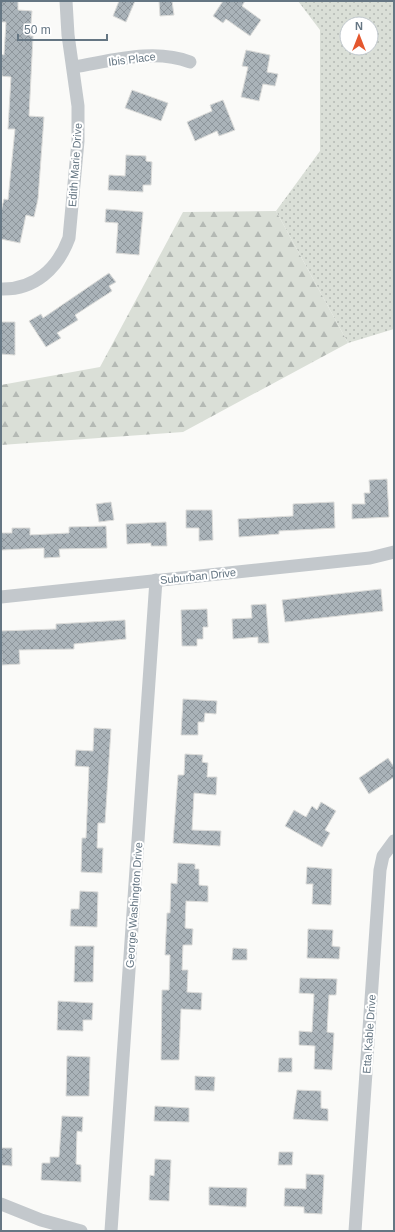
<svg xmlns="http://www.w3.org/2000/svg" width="395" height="1232" font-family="Helvetica,sans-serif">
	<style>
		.grass { fill: url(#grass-dots); fill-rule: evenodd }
		.forest { fill: url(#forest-firs) }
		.building { fill: url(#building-cross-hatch); stroke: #dcdcda }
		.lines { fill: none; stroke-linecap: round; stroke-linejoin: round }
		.minor { stroke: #c3c8cc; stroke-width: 13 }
		.labels { text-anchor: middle; stroke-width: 4; stroke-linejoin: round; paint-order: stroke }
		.street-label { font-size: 11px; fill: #657683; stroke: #fff }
	</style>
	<defs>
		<pattern id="grass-dots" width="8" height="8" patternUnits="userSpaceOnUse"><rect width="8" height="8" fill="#dadfd7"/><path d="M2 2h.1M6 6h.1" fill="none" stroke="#b4b9b4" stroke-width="1.8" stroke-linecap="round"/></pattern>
		<pattern id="forest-firs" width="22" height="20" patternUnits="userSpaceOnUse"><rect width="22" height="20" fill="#dadfd7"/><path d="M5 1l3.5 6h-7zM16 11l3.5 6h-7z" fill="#b4b9b4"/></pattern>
		<pattern id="building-cross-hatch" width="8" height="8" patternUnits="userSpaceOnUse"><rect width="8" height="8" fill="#aab3b9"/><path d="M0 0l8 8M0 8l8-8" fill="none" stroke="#8e969c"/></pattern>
	</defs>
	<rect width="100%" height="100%" fill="#fafaf8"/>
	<path class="grass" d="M 298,1 L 394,1 L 394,329 L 348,343 L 276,211 L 320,151 L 320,30 ZM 347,24 L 371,24 L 371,48 L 347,48 Z"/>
	<path class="forest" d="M 276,211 L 348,343 L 183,432 L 1,445 L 1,385 L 100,367 L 183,212 Z"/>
	<g class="building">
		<path d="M 1,1 L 18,1 L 18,10 L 32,11 L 30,36 L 33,36 L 29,116 L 44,117 L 38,199 L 34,217 L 26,215 L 20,243 L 1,239 L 1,212 L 4,199 L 8,200 L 15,129 L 8,129 L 11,77 L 2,76 L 1,54 L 4,55 L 6,22 L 1,22 Z"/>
		<path d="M 119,1 L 135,1 L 126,22 L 113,16 Z"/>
		<path d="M 159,1 L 172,1 L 174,15 L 160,16 Z"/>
		<path d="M 223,1 L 245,1 L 242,6 L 261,20 L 250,36 L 226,19 L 223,23 L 213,16 Z"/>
		<path d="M 246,50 L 270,55 L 267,72 L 278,74 L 275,86 L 263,84 L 259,101 L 241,97 L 248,67 L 242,66 Z"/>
		<path d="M 132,90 L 168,103 L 161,121 L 125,108 Z"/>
		<path d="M 223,100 L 235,130 L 219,136 L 217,131 L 195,141 L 187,122 L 212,111 L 210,105 Z"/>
		<path d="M 126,155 L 146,156 L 146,161 L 152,162 L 151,185 L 143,185 L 143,192 L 108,190 L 109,175 L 125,176 Z"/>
		<path d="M 106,209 L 143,212 L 139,255 L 116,253 L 118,223 L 105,222 Z"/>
		<path d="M 109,273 L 116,282 L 109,286 L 112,291 L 75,315 L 78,320 L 57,333 L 61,338 L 46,347 L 29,321 L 41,314 L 43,318 Z"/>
		<path d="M 1,322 L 15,322 L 15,355 L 1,354 Z"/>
		<path d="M 387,479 L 389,517 L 352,519 L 352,504 L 365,504 L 364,493 L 370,493 L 369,480 Z"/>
		<path d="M 111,502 L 114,520 L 99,522 L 96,504 Z"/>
		<path d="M 334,502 L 335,528 L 279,531 L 279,534 L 239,537 L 238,519 L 293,516 L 293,504 Z"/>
		<path d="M 186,510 L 212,510 L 213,540 L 199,541 L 199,528 L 186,528 Z"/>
		<path d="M 166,522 L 167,546 L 151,546 L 151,543 L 127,544 L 126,524 Z"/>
		<path d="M 106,526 L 107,548 L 59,549 L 60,557 L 44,558 L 44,548 L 1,550 L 1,533 L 12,533 L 12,528 L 30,528 L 30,535 L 69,533 L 69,527 Z"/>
		<path d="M 381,589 L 383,611 L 285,622 L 282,600 Z"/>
		<path d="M 266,604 L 269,643 L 258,643 L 258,637 L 233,639 L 232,619 L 252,618 L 251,605 Z"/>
		<path d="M 207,609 L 208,627 L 203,627 L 203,639 L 197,639 L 197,646 L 182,646 L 181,610 Z"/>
		<path d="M 125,620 L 126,639 L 74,644 L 74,649 L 19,650 L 20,664 L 2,665 L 1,631 L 56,629 L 56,624 Z"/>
		<path d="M 183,699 L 217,701 L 216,714 L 205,713 L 204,722 L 198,722 L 198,735 L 181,735 Z"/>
		<path d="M 94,728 L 111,729 L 105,823 L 98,823 L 97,848 L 103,848 L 102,873 L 81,872 L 82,838 L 86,838 L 89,767 L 75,766 L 76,750 L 93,751 Z"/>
		<path d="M 185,754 L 203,755 L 202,762 L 208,763 L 207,777 L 217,777 L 216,795 L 194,793 L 192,830 L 221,831 L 220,846 L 173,843 L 178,775 L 184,775 Z"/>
		<path d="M 388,758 L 394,767 L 394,777 L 369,794 L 359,778 Z"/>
		<path d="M 321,802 L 336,811 L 325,830 L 330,833 L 322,847 L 285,826 L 294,810 L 306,817 L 312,806 L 317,810 Z"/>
		<path d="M 178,863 L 195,864 L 195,869 L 199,869 L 199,885 L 208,886 L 208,902 L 186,901 L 185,928 L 193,929 L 192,945 L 183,945 L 182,970 L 188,970 L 187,992 L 202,993 L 201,1010 L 181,1009 L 179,1060 L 161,1060 L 162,990 L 169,990 L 170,955 L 165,955 L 167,913 L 170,913 L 171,883 L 177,884 Z"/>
		<path d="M 307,867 L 332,869 L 331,905 L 312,904 L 313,884 L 306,884 Z"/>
		<path d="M 80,891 L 98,892 L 97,927 L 70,926 L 71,909 L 79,909 Z"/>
		<path d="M 308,929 L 333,930 L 332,946 L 340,947 L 339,959 L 307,958 Z"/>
		<path d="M 75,946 L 94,946 L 93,982 L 74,982 Z"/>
		<path d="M 233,948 L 247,949 L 247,960 L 232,960 Z"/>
		<path d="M 300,978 L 337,979 L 336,995 L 329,995 L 327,1032 L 334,1033 L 332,1070 L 314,1069 L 315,1046 L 299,1045 L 299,1031 L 312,1032 L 314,994 L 299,993 Z"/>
		<path d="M 58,1001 L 93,1003 L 92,1020 L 83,1020 L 83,1031 L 57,1030 Z"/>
		<path d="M 67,1056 L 90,1057 L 89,1096 L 66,1096 Z"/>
		<path d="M 279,1058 L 292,1058 L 292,1072 L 278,1072 Z"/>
		<path d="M 195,1076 L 215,1077 L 214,1091 L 195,1090 Z"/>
		<path d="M 297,1090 L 321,1091 L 321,1108 L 328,1109 L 328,1121 L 293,1119 Z"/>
		<path d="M 155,1106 L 189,1108 L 189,1122 L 154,1121 Z"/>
		<path d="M 62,1116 L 83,1117 L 82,1132 L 77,1131 L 76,1164 L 81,1165 L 81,1182 L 41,1180 L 42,1163 L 50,1163 L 50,1157 L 59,1157 Z"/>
		<path d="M 1,1148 L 12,1148 L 12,1166 L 1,1165 Z"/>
		<path d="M 279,1152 L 293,1152 L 292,1165 L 278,1165 Z"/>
		<path d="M 155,1159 L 171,1160 L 169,1201 L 149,1200 L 150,1175 L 154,1176 Z"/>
		<path d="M 306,1174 L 324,1175 L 322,1214 L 304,1213 L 304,1207 L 284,1206 L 285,1188 L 306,1189 Z"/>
		<path d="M 209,1187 L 247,1188 L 246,1207 L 209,1205 Z"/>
	</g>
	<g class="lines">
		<g class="minor">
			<path d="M 73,67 C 111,61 154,48 190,62"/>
			<path d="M 1,289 C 35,290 58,268 69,238 L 78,141 L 78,106 L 68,35 L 66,1"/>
			<path d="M 1,597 L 370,558 L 394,552"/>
			<path d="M 1,1204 L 41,1220 L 81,1231"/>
			<path d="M 111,1231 L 156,580"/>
			<path d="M 355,1231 L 380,870 L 383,856 L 394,841"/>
		</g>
	</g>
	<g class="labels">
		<g class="street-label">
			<text transform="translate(132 59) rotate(-7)" y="4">Ibis Place</text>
			<text transform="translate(75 165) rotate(-86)" y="4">Edith Marie Drive</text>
			<text transform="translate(198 576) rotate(-6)" y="4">Suburban Drive</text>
			<text transform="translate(134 905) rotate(-86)" y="4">George Washington Drive</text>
			<text transform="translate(369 1034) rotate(-86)" y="4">Etta Kable Drive</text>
		</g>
	</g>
	<rect width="395" height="1232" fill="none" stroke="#657683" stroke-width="4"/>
	<g transform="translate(359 36)"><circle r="19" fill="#ffffff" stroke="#c1c8cd"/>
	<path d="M0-3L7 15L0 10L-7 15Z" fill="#e4572e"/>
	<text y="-6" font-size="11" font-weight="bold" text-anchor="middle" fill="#657683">N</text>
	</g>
	<path d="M18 34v6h89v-6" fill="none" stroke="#657683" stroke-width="2"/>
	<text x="24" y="34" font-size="12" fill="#657683" stroke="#ffffff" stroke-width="3" paint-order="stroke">50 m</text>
</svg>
